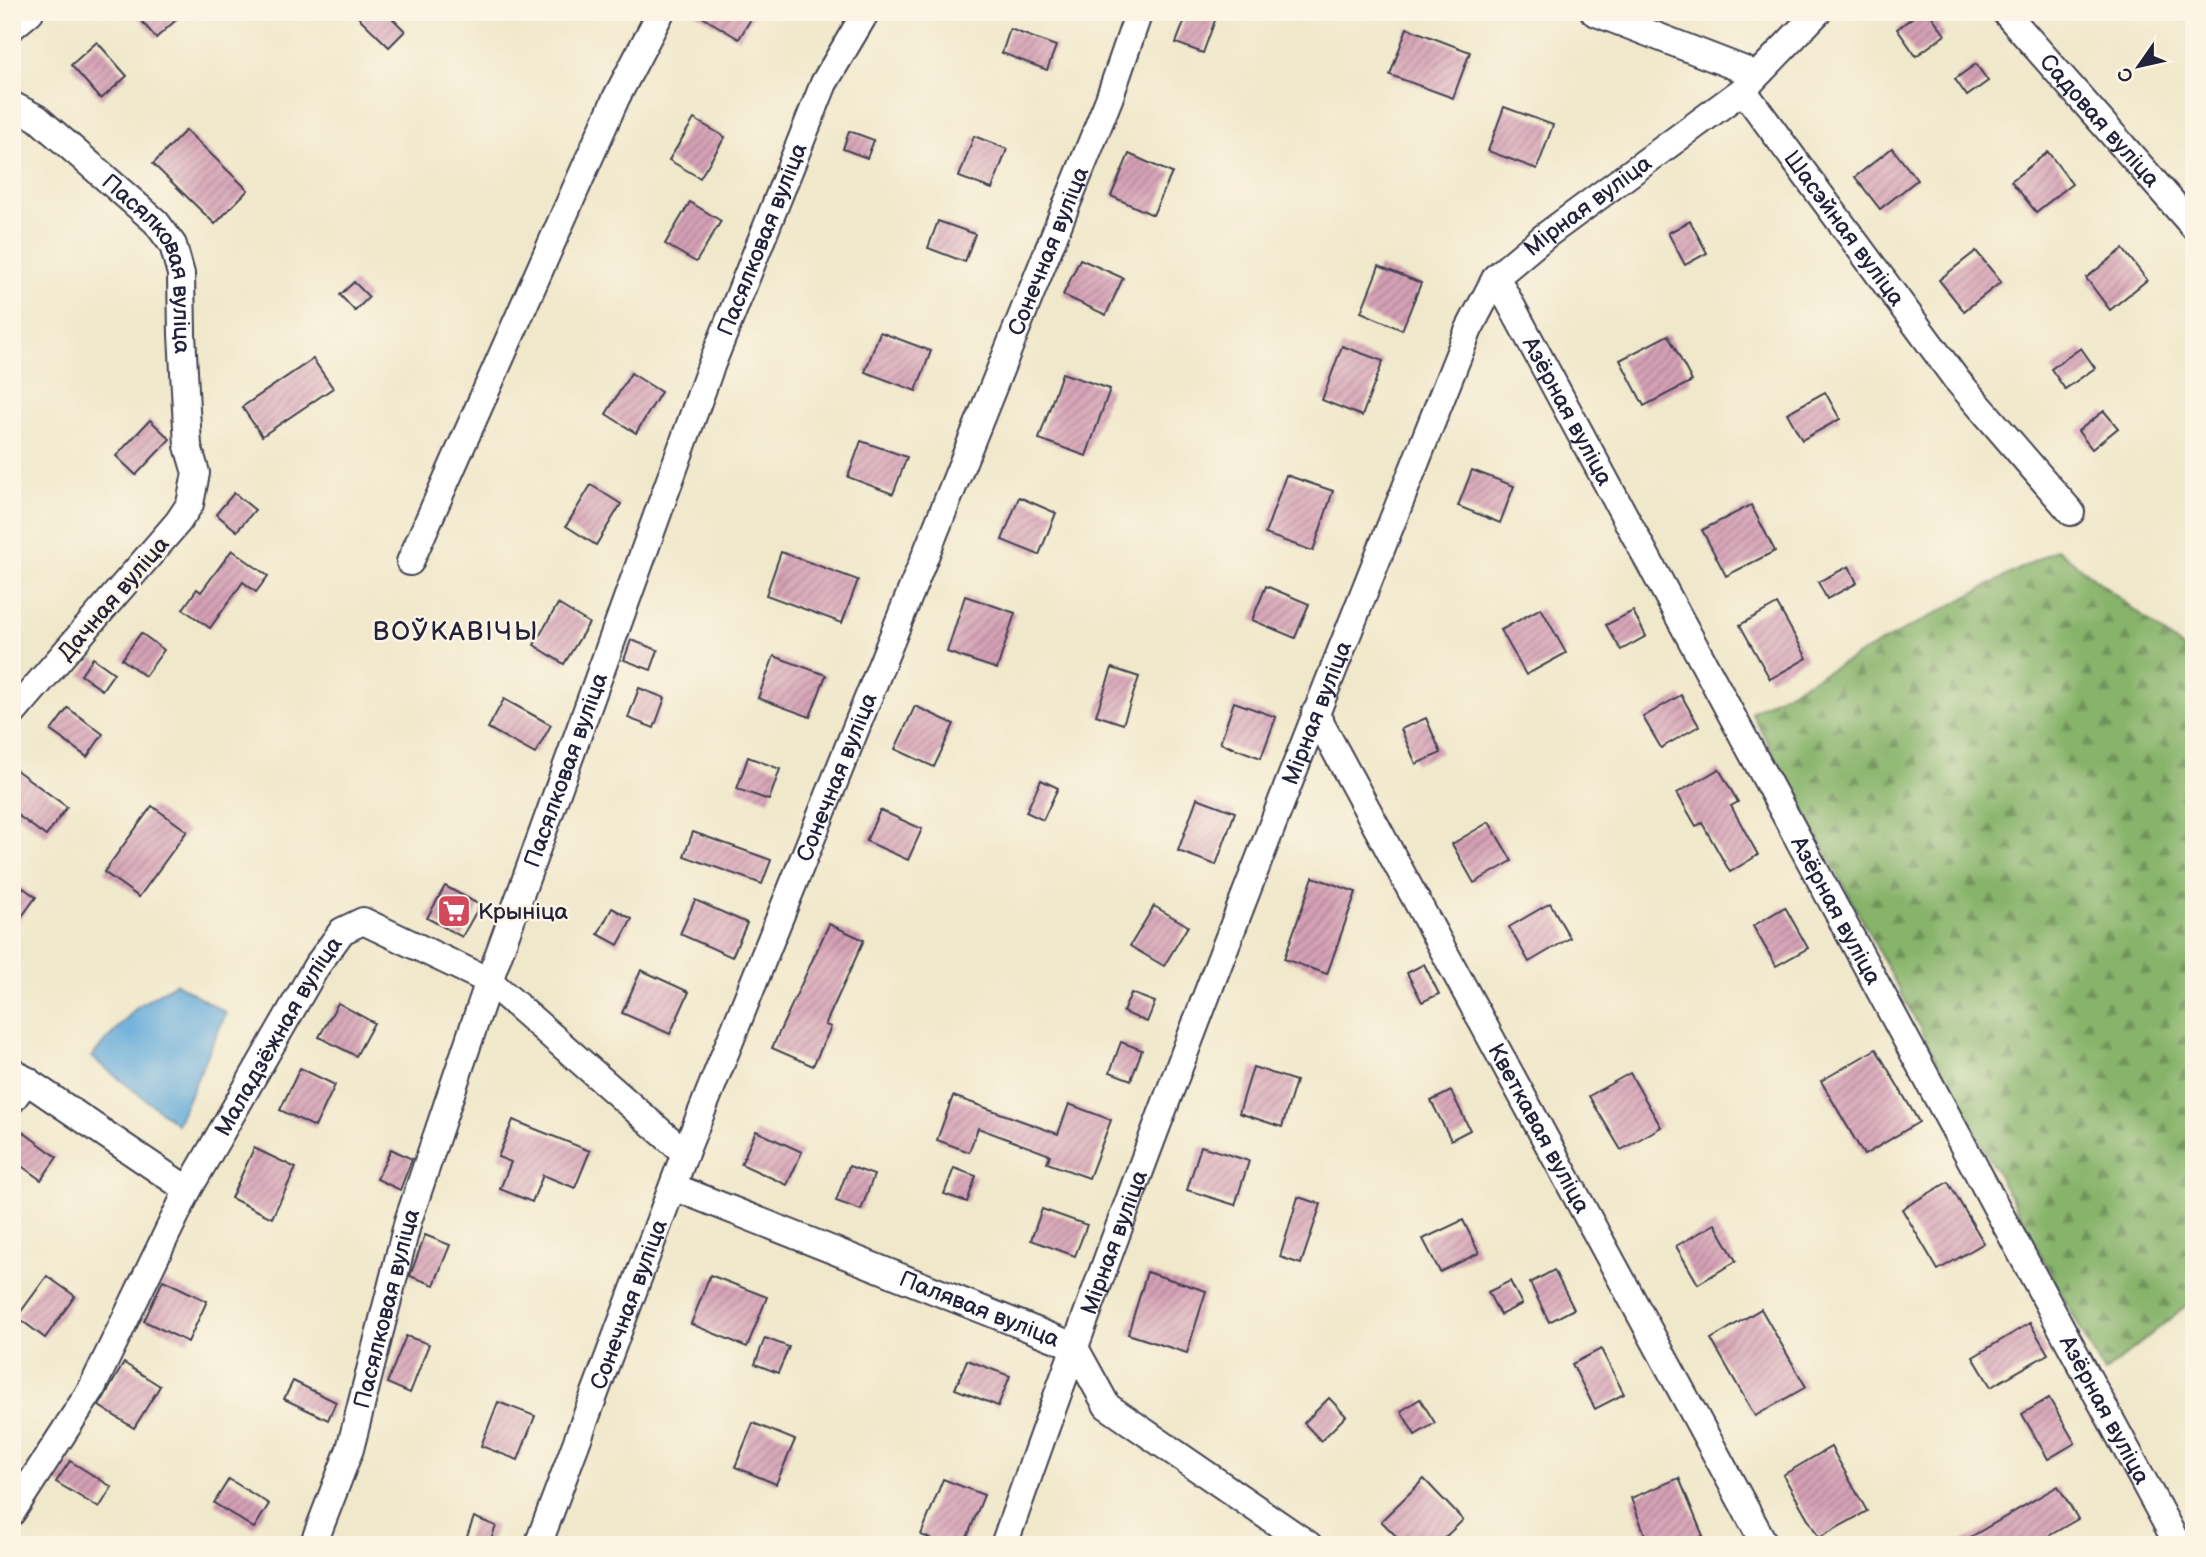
<svg xmlns="http://www.w3.org/2000/svg" width="2206" height="1557" font-family="'Balsamiq Sans',sans-serif">
	<style>
		.forest { fill: url(#forest-firs); stroke: #546a53; stroke-width: 2 }
		.water { fill: #63aad9; stroke: #42668a; stroke-width: 2 }
		.building { fill: url(#building-hatch) }
		.lines { fill: none; stroke-linecap: round; stroke-linejoin: round }
		.minor-casing { stroke: #414051; stroke-width: 30 }
		.minor { stroke: #fff; stroke-width: 26 }
		.labels { text-anchor: middle; stroke-width: 5; stroke-linejoin: round; paint-order: stroke }
		.street-label { font-size: 23px; fill: #22223b; stroke: #fcf5e5 }
		.poi-label { font-size: 23px; fill: #22223b; stroke: #fcf5e5; text-anchor: start }
		.quarter-label { font-size: 26px; letter-spacing: 2px; fill: #22223b; stroke: #fcf5e5 }
	</style>
	<defs>
		<pattern id="forest-firs" width="22" height="20" patternUnits="userSpaceOnUse" patternTransform="scale(1.75)"><rect width="22" height="20" fill="#87b36b"/><path d="M5 1l3.5 6h-7zM16 11l3.5 6h-7z" fill="#6e9159"/></pattern>
		<pattern id="building-hatch" width="6" height="6" patternUnits="userSpaceOnUse" patternTransform="scale(1.75)"><rect width="6" height="6" fill="#d5a0b5"/><path d="M-1 1l2-2M0 6l6-6M5 7l2-2" fill="none" stroke="#ac8294"/></pattern>
	</defs>
	<rect width="100%" height="100%" fill="#fcf5e5"/>
	<filter id="ink" filterUnits="userSpaceOnUse"><feTurbulence type="fractalNoise" baseFrequency=".0143" numOctaves="2"/><feDisplacementMap in="SourceGraphic" scale="14" xChannelSelector="R" yChannelSelector="G"/><feConvolveMatrix kernelMatrix="1 2 1 2 8 2 1 2 1" color-interpolation-filters="sRGB"/></filter>
	<filter id="wash" filterUnits="userSpaceOnUse"><feTurbulence type="fractalNoise" baseFrequency=".00686" numOctaves="4" result="noise"/><feDisplacementMap in="SourceGraphic" scale="28" xChannelSelector="R" yChannelSelector="G"/><feGaussianBlur stdDeviation="1.57" result="paint"/><feColorMatrix in="noise" values="0 0 0 0 0 0 0 0 0 0 0 0 0 0 0 0 0 1.4 0 .05"/><feComposite in="paint" operator="in"/></filter>
	<g filter="url(#wash)">
		<rect width="100%" height="100%" fill="#f0e8cb"/>
		<path class="forest" d="M 2057,549 L 2194,657 L 2194,1299 L 2104,1373 L 1751,712 Z"/>
		<path class="water" d="M 176,983 L 226,1013 L 177,1124 L 91,1057 L 137,1007 Z"/>
		<g id="blocks">
			<g class="building">
				<path d="M 134,12 L 185,12 L 156,38 Z"/>
				<path d="M 353,12 L 386,12 L 405,31 L 389,47 Z"/>
				<path d="M 694,12 L 755,12 L 739,39 Z"/>
				<path d="M 1188,12 L 1218,12 L 1203,53 L 1176,43 Z"/>
				<path d="M 1920,12 L 1929,12 L 1945,35 L 1916,56 L 1897,29 Z"/>
				<path d="M 1407,28 L 1470,52 L 1453,98 L 1390,75 Z"/>
				<path d="M 1010,29 L 1056,46 L 1047,70 L 1002,53 Z"/>
				<path d="M 97,42 L 127,76 L 101,99 L 71,65 Z"/>
				<path d="M 1976,64 L 1988,81 L 1967,96 L 1955,79 Z"/>
				<path d="M 1504,107 L 1553,125 L 1537,169 L 1488,151 Z"/>
				<path d="M 694,119 L 725,137 L 700,178 L 669,160 Z"/>
				<path d="M 186,130 L 248,190 L 215,224 L 153,164 Z"/>
				<path d="M 849,131 L 874,140 L 867,158 L 843,149 Z"/>
				<path d="M 974,136 L 1007,149 L 992,189 L 959,177 Z"/>
				<path d="M 1892,148 L 1917,180 L 1880,209 L 1855,177 Z"/>
				<path d="M 2048,152 L 2072,184 L 2036,212 L 2011,181 Z"/>
				<path d="M 1129,154 L 1172,173 L 1153,215 L 1111,196 Z"/>
				<path d="M 690,202 L 721,221 L 696,262 L 665,244 Z"/>
				<path d="M 938,221 L 975,234 L 965,262 L 928,248 Z"/>
				<path d="M 1690,221 L 1707,253 L 1685,265 L 1668,233 Z"/>
				<path d="M 2123,249 L 2147,280 L 2110,310 L 2086,278 Z"/>
				<path d="M 1976,251 L 2001,282 L 1964,311 L 1939,280 Z"/>
				<path d="M 1080,259 L 1123,278 L 1106,315 L 1063,295 Z"/>
				<path d="M 1379,266 L 1421,283 L 1402,330 L 1361,312 Z"/>
				<path d="M 354,282 L 369,297 L 355,311 L 340,295 Z"/>
				<path d="M 880,332 L 931,351 L 916,391 L 865,372 Z"/>
				<path d="M 1668,335 L 1692,381 L 1644,406 L 1620,360 Z"/>
				<path d="M 1342,346 L 1383,361 L 1362,416 L 1322,400 Z"/>
				<path d="M 2081,348 L 2095,368 L 2065,389 L 2051,369 Z"/>
				<path d="M 313,359 L 333,388 L 262,436 L 242,407 Z"/>
				<path d="M 631,373 L 661,392 L 636,433 L 606,414 Z"/>
				<path d="M 1062,373 L 1110,389 L 1086,456 L 1039,439 Z"/>
				<path d="M 1825,392 L 1840,419 L 1802,440 L 1787,413 Z"/>
				<path d="M 2104,411 L 2118,428 L 2092,449 L 2078,431 Z"/>
				<path d="M 150,420 L 170,439 L 136,475 L 116,456 Z"/>
				<path d="M 861,441 L 907,457 L 893,494 L 848,477 Z"/>
				<path d="M 1472,470 L 1514,486 L 1500,523 L 1458,506 Z"/>
				<path d="M 1286,475 L 1333,491 L 1313,551 L 1265,534 Z"/>
				<path d="M 591,485 L 621,504 L 596,545 L 566,526 Z"/>
				<path d="M 234,493 L 255,510 L 237,531 L 216,514 Z"/>
				<path d="M 1019,497 L 1056,513 L 1039,555 L 1002,540 Z"/>
				<path d="M 1751,505 L 1775,551 L 1726,576 L 1702,530 Z"/>
				<path d="M 232,550 L 268,576 L 256,592 L 243,582 L 210,628 L 183,609 L 197,589 L 201,592 Z"/>
				<path d="M 781,552 L 858,580 L 842,623 L 766,595 Z"/>
				<path d="M 1849,566 L 1857,583 L 1827,599 L 1818,582 Z"/>
				<path d="M 1266,586 L 1309,604 L 1295,638 L 1252,620 Z"/>
				<path d="M 965,596 L 1015,613 L 997,669 L 947,652 Z"/>
				<path d="M 558,604 L 589,623 L 564,664 L 534,645 Z"/>
				<path d="M 1777,604 L 1807,658 L 1770,679 L 1740,625 Z"/>
				<path d="M 1541,608 L 1566,653 L 1526,675 L 1501,630 Z"/>
				<path d="M 1633,611 L 1646,636 L 1621,650 L 1606,625 Z"/>
				<path d="M 141,633 L 164,650 L 145,676 L 122,659 Z"/>
				<path d="M 631,640 L 658,650 L 651,670 L 624,660 Z"/>
				<path d="M 774,656 L 826,675 L 810,717 L 758,698 Z"/>
				<path d="M 93,658 L 114,673 L 102,690 L 81,675 Z"/>
				<path d="M 1112,668 L 1139,677 L 1123,724 L 1096,715 Z"/>
				<path d="M 639,688 L 665,698 L 654,728 L 628,718 Z"/>
				<path d="M 1681,695 L 1699,726 L 1661,748 L 1643,717 Z"/>
				<path d="M 504,699 L 551,725 L 535,754 L 488,728 Z"/>
				<path d="M 1234,702 L 1276,717 L 1261,758 L 1220,743 Z"/>
				<path d="M 915,706 L 954,724 L 934,767 L 895,749 Z"/>
				<path d="M 68,708 L 103,734 L 87,757 L 51,731 Z"/>
				<path d="M 1426,718 L 1441,753 L 1416,764 L 1401,729 Z"/>
				<path d="M 748,757 L 780,769 L 769,800 L 737,789 Z"/>
				<path d="M 12,767 L 67,807 L 46,836 L 12,811 Z"/>
				<path d="M 1719,769 L 1738,802 L 1731,806 L 1758,855 L 1730,872 L 1702,823 L 1696,826 L 1677,793 Z"/>
				<path d="M 1041,780 L 1058,788 L 1043,820 L 1026,812 Z"/>
				<path d="M 1197,798 L 1235,812 L 1216,865 L 1178,851 Z"/>
				<path d="M 152,806 L 187,831 L 139,897 L 104,872 Z"/>
				<path d="M 880,810 L 922,829 L 908,860 L 866,841 Z"/>
				<path d="M 1489,822 L 1512,861 L 1474,883 L 1452,844 Z"/>
				<path d="M 693,832 L 771,860 L 762,884 L 684,856 Z"/>
				<path d="M 1313,877 L 1356,892 L 1327,974 L 1284,959 Z"/>
				<path d="M 12,880 L 36,897 L 12,930 Z"/>
				<path d="M 445,886 L 480,905 L 462,937 L 427,918 Z"/>
				<path d="M 695,900 L 747,923 L 732,957 L 680,934 Z"/>
				<path d="M 1550,903 L 1570,938 L 1529,962 L 1509,927 Z"/>
				<path d="M 1154,906 L 1188,926 L 1164,966 L 1130,946 Z"/>
				<path d="M 1785,907 L 1808,948 L 1776,966 L 1753,926 Z"/>
				<path d="M 612,908 L 632,919 L 618,945 L 598,934 Z"/>
				<path d="M 829,924 L 864,940 L 825,1025 L 831,1027 L 813,1066 L 772,1048 Z"/>
				<path d="M 1424,964 L 1439,994 L 1422,1002 L 1407,973 Z"/>
				<path d="M 641,970 L 689,992 L 670,1034 L 622,1013 Z"/>
				<path d="M 1131,993 L 1155,1002 L 1147,1022 L 1123,1012 Z"/>
				<path d="M 338,1003 L 374,1023 L 356,1056 L 319,1037 Z"/>
				<path d="M 1121,1042 L 1142,1050 L 1131,1080 L 1110,1072 Z"/>
				<path d="M 1876,1049 L 1919,1122 L 1864,1155 L 1821,1081 Z"/>
				<path d="M 1253,1067 L 1296,1081 L 1282,1127 L 1239,1113 Z"/>
				<path d="M 300,1068 L 335,1085 L 315,1127 L 280,1110 Z"/>
				<path d="M 1630,1073 L 1661,1127 L 1621,1150 L 1589,1096 Z"/>
				<path d="M 1451,1091 L 1470,1130 L 1451,1140 L 1431,1101 Z"/>
				<path d="M 953,1096 L 1058,1134 L 1069,1104 L 1111,1120 L 1089,1178 L 1047,1163 L 1050,1155 L 978,1128 L 969,1152 L 937,1140 Z"/>
				<path d="M 513,1120 L 590,1151 L 575,1188 L 543,1175 L 532,1202 L 500,1189 L 511,1162 L 498,1157 Z"/>
				<path d="M 12,1124 L 57,1157 L 41,1180 L 12,1159 Z"/>
				<path d="M 756,1131 L 802,1152 L 787,1185 L 741,1164 Z"/>
				<path d="M 1201,1146 L 1249,1161 L 1235,1205 L 1187,1190 Z"/>
				<path d="M 254,1148 L 296,1168 L 272,1218 L 231,1198 Z"/>
				<path d="M 391,1149 L 412,1159 L 400,1190 L 377,1179 Z"/>
				<path d="M 849,1166 L 874,1175 L 861,1210 L 836,1201 Z"/>
				<path d="M 954,1168 L 976,1176 L 967,1202 L 944,1194 Z"/>
				<path d="M 1948,1182 L 1984,1243 L 1938,1270 L 1902,1209 Z"/>
				<path d="M 1298,1197 L 1321,1204 L 1301,1264 L 1280,1257 Z"/>
				<path d="M 1042,1209 L 1087,1225 L 1075,1256 L 1031,1240 Z"/>
				<path d="M 1463,1220 L 1479,1253 L 1440,1272 L 1423,1239 Z"/>
				<path d="M 1715,1224 L 1736,1261 L 1698,1284 L 1676,1246 Z"/>
				<path d="M 425,1235 L 450,1245 L 434,1285 L 410,1276 Z"/>
				<path d="M 1554,1270 L 1574,1309 L 1549,1322 L 1530,1283 Z"/>
				<path d="M 1147,1272 L 1206,1291 L 1187,1353 L 1128,1334 Z"/>
				<path d="M 710,1275 L 767,1297 L 747,1347 L 691,1324 Z"/>
				<path d="M 47,1276 L 75,1296 L 45,1338 L 17,1317 Z"/>
				<path d="M 163,1280 L 207,1301 L 188,1342 L 144,1321 Z"/>
				<path d="M 1510,1281 L 1522,1304 L 1500,1315 L 1488,1292 Z"/>
				<path d="M 1761,1309 L 1806,1387 L 1755,1416 L 1711,1339 Z"/>
				<path d="M 2030,1323 L 2048,1354 L 1991,1387 L 1973,1357 Z"/>
				<path d="M 406,1336 L 429,1344 L 410,1393 L 387,1383 Z"/>
				<path d="M 765,1338 L 789,1347 L 778,1373 L 755,1364 Z"/>
				<path d="M 1601,1349 L 1624,1394 L 1595,1409 L 1572,1364 Z"/>
				<path d="M 967,1360 L 1010,1376 L 998,1406 L 955,1389 Z"/>
				<path d="M 124,1363 L 160,1386 L 134,1428 L 99,1406 Z"/>
				<path d="M 293,1381 L 336,1402 L 328,1420 L 284,1399 Z"/>
				<path d="M 1329,1398 L 1346,1416 L 1321,1441 L 1304,1423 Z"/>
				<path d="M 2049,1398 L 2075,1443 L 2048,1459 L 2022,1414 Z"/>
				<path d="M 1420,1399 L 1435,1423 L 1415,1435 L 1401,1411 Z"/>
				<path d="M 498,1402 L 535,1416 L 518,1460 L 481,1446 Z"/>
				<path d="M 753,1423 L 795,1440 L 776,1484 L 735,1467 Z"/>
				<path d="M 1831,1447 L 1867,1511 L 1819,1538 L 1783,1475 Z"/>
				<path d="M 70,1461 L 112,1487 L 99,1508 L 56,1482 Z"/>
				<path d="M 1679,1478 L 1703,1536 L 1681,1545 L 1649,1545 L 1631,1498 Z"/>
				<path d="M 229,1479 L 269,1504 L 254,1528 L 214,1503 Z"/>
				<path d="M 943,1479 L 984,1495 L 964,1545 L 946,1545 L 921,1535 Z"/>
				<path d="M 1424,1479 L 1463,1520 L 1437,1545 L 1405,1545 L 1381,1521 Z"/>
				<path d="M 2058,1486 L 2078,1519 L 2033,1545 L 1957,1545 Z"/>
				<path d="M 474,1517 L 496,1526 L 489,1545 L 464,1545 Z"/>
			</g>
		</g>
	</g>
	<g filter="url(#ink)">
		<use href="#blocks" fill-opacity="0" stroke="#414051" stroke-width="2"/>
		<g class="lines">
			<g class="minor-casing">
				<g id="minor">
					<path id="s1" d="M 1594,12 L 1755,74 L 1743,90 L 1956,379 L 2071,512"/>
					<path id="s2" d="M 2005,12 L 2194,227"/>
					<path d="M 12,27 L 30,12"/>
					<path id="s3" d="M 12,105 L 37,118 L 156,222 L 173,245 L 181,274 L 182,334 L 188,446 L 196,473 L 190,504 L 178,522 L 12,714"/>
					<path id="s4" d="M 1496,277 L 2178,1545"/>
					<path d="M 410,562 L 616,98 L 661,12"/>
					<path id="s5" d="M 1315,713 L 1765,1545"/>
					<path d="M 12,1071 L 188,1190"/>
					<path d="M 12,1100 L 27,1080"/>
					<path id="s6" d="M 674,1187 L 1074,1346 L 1107,1406 L 1309,1545"/>
					<path id="s7" d="M 12,1512 L 91,1390 L 188,1190 L 316,967 L 342,931 L 363,921 L 489,981 L 685,1153"/>
					<path id="s8" d="M 313,1545 L 350,1449 L 408,1221 L 489,981 L 711,366 L 824,83 L 866,12"/>
					<path id="s9" d="M 538,1545 L 685,1153 L 1109,99 L 1139,12"/>
					<path id="s10" d="M 1004,1545 C 1148,1135 1308,731 1469,329 L 1496,277 L 1545,236 L 1743,90 L 1818,12"/>
				</g>
			</g>
			<use href="#minor" class="minor"/>
		</g>
	</g>
	<defs>
		<g id="supermarket-square" transform="scale(1.75)"><rect x="-9" y="-9" width="18" height="18" rx="4" fill="#d1495b" stroke="#fcf5e5"/><path d="M-6-5.5h2.5l.6 2H6L4.5 2H-2.5L-4.4-4H-6ZM-1.5 3.2a1.3 1.3 0 1 0 .1 0ZM3 3.2a1.3 1.3 0 1 0 .1 0Z" fill="#fff"/></g>
	</defs>
	<g fill-rule="evenodd">
		<use href="#supermarket-square" x="454" y="911"/>
	</g>
	<g class="labels">
		<g class="street-label">
			<text dy="8" stroke="none"><textPath href="#s2" startOffset="144">Садовая вуліца</textPath></text>
			<text dy="8" stroke="none"><textPath href="#s10" startOffset="1477">Мірная вуліца</textPath></text>
			<text dy="8" stroke="none"><textPath href="#s1" startOffset="364">Шасэйная вуліца</textPath></text>
			<text dy="8" stroke="none"><textPath href="#s8" startOffset="1382">Пасялковая вуліца</textPath></text>
			<text dy="8" stroke="none"><textPath href="#s9" startOffset="1391">Сонечная вуліца</textPath></text>
			<text dy="8" stroke="none"><textPath href="#s3" startOffset="222">Пасялковая вуліца</textPath></text>
			<text dy="8" stroke="none"><textPath href="#s4" startOffset="152">Азёрная вуліца</textPath></text>
			<text transform="translate(113 598) rotate(-49)" y="8">Дачная вуліца</text>
			<text dy="8" stroke="none"><textPath href="#s10" startOffset="889">Мірная вуліца</textPath></text>
			<text dy="8" stroke="none"><textPath href="#s8" startOffset="816">Пасялковая вуліца</textPath></text>
			<text dy="8" stroke="none"><textPath href="#s9" startOffset="824">Сонечная вуліца</textPath></text>
			<text dy="8" stroke="none"><textPath href="#s4" startOffset="719">Азёрная вуліца</textPath></text>
			<text dy="8" stroke="none"><textPath href="#s7" startOffset="546">Маладзёжная вуліца</textPath></text>
			<text dy="8" stroke="none"><textPath href="#s5" startOffset="472">Кветкавая вуліца</textPath></text>
			<text dy="8" stroke="none"><textPath href="#s10" startOffset="322">Мірная вуліца</textPath></text>
			<text dy="8" stroke="none"><textPath href="#s9" startOffset="257">Сонечная вуліца</textPath></text>
			<text dy="8" stroke="none"><textPath href="#s8" startOffset="248">Пасялковая вуліца</textPath></text>
			<text dy="8" stroke="none"><textPath href="#s6" startOffset="329">Палявая вуліца</textPath></text>
			<text dy="8" stroke="none"><textPath href="#s4" startOffset="1286">Азёрная вуліца</textPath></text>
		</g>
		<g class="poi-label">
			<text x="478" y="919">Крыніца</text>
		</g>
		<g class="quarter-label">
			<text x="456" y="640">ВОЎКАВІЧЫ</text>
		</g>
	</g>
	<rect width="2206" height="1557" fill="none" stroke="#fcf5e5" stroke-width="42"/>
	<g transform="translate(2139 66) rotate(236)" stroke="#fcf5e5" stroke-width="5" paint-order="stroke">
	<path d="M0-5L12 26L0 18L-12 26Z" fill="#22223b"/>
	<text y="-10" font-size="19" font-weight="bold" text-anchor="middle" fill="#22223b">С</text>
	</g>
</svg>
